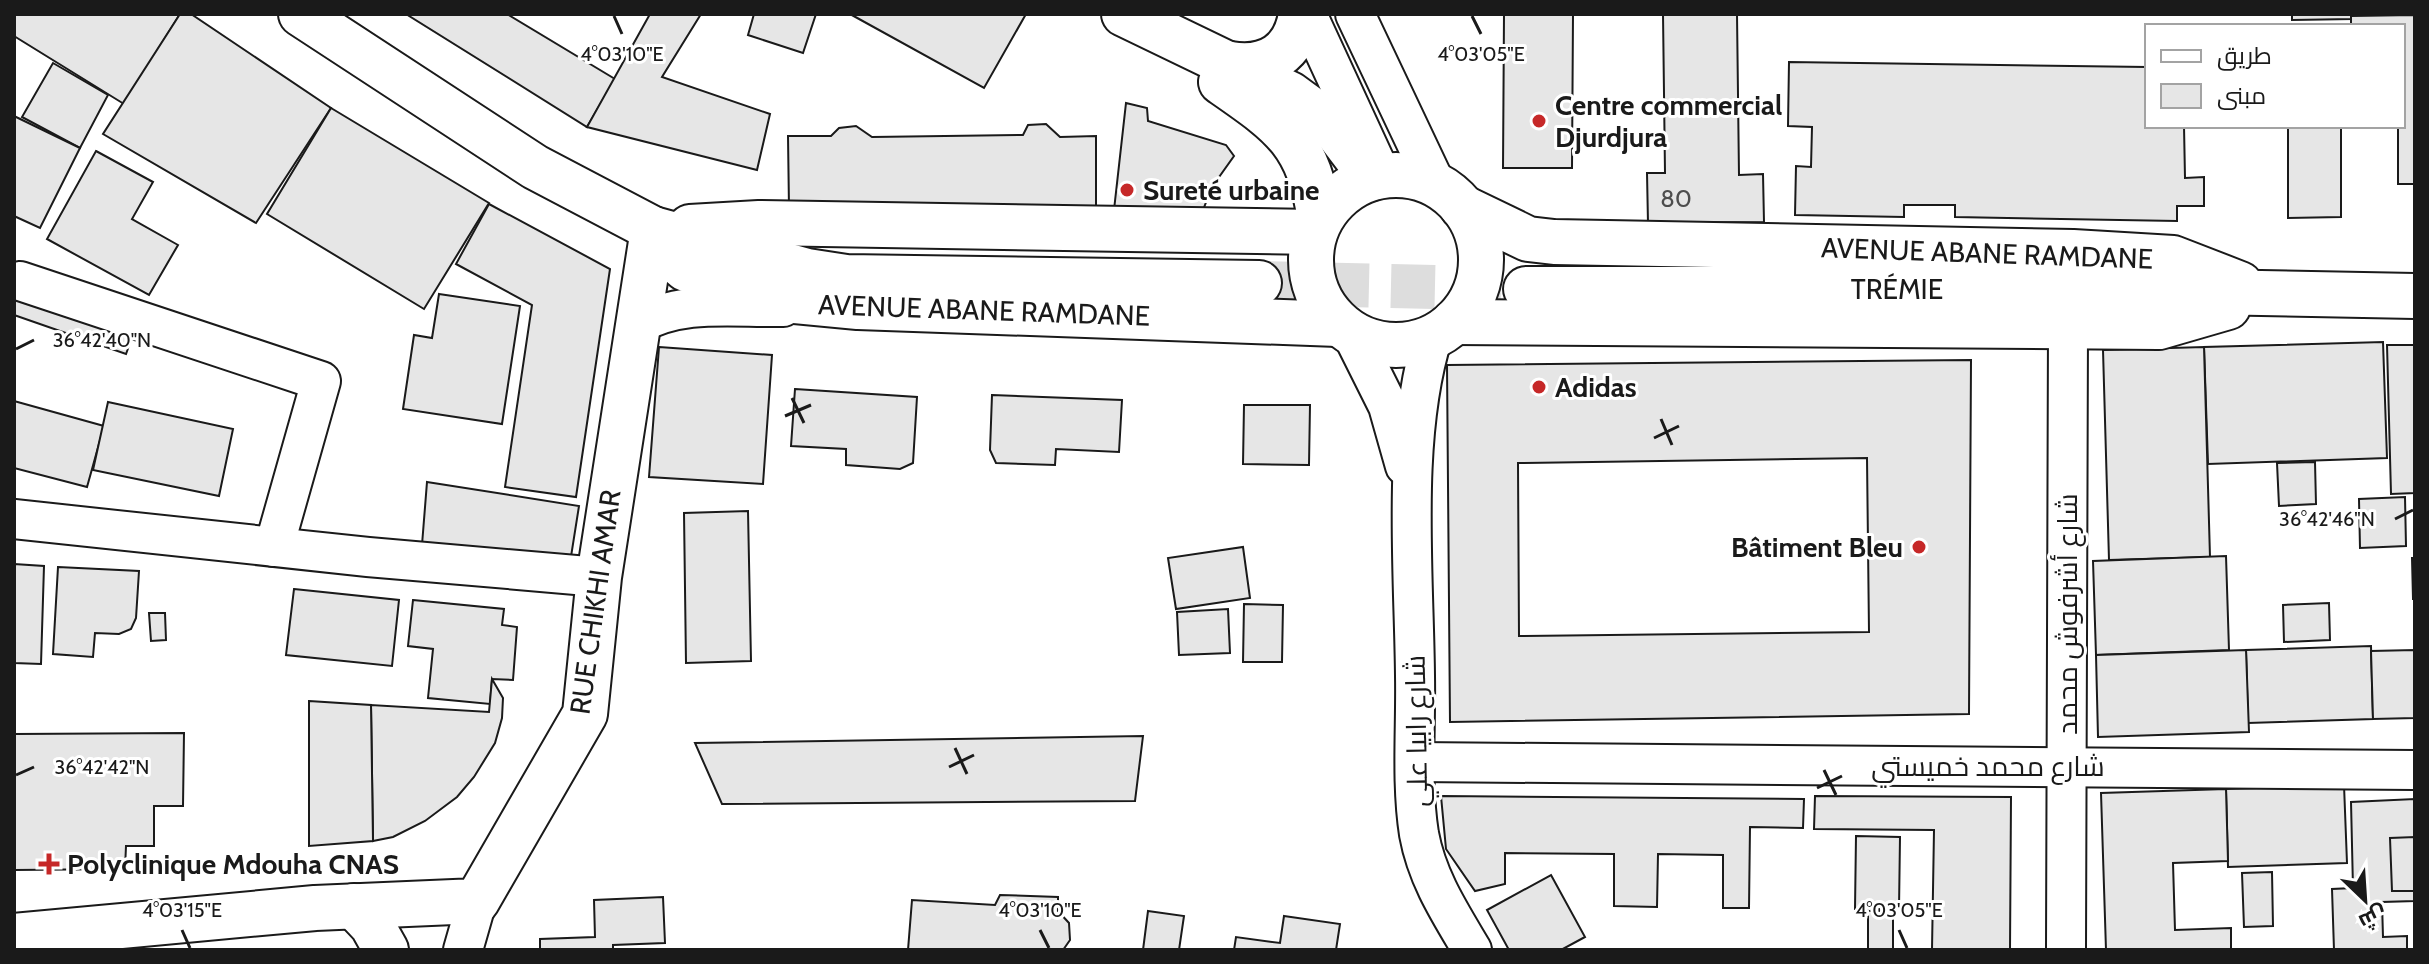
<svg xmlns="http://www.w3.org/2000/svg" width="2429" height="964" font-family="Cabin,Cairo,sans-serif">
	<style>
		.building { fill: #e6e6e6; stroke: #1a1a1a; stroke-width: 2; fill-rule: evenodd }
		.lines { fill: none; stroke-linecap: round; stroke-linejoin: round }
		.primary-tunnel { stroke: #ddd; stroke-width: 44; stroke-dasharray: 44 22; stroke-linecap: butt }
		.minor-casing { stroke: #1a1a1a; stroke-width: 42 }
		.tertiary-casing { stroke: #1a1a1a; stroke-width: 48 }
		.primary-casing { stroke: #1a1a1a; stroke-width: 48 }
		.minor { stroke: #fff; stroke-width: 38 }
		.tertiary { stroke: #fff; stroke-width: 44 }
		.primary { stroke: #fff; stroke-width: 44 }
		.ticks { fill: none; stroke: #1a1a1a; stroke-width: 3 }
		.poi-dot { fill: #c62828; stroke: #fff; stroke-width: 3 }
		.labels { text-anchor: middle; stroke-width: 6; stroke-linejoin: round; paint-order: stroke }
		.number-label { font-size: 24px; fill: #4d4d4d }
		.poi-label { font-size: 28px; font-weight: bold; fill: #1a1a1a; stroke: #fff; text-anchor: start }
		.street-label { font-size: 28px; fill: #1a1a1a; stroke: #fff }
		.ticks-label { font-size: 20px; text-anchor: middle; fill: #1a1a1a; stroke: #fff; stroke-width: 6; stroke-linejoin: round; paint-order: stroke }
	</style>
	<rect width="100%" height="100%" fill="#fff"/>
	<g class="building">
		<path d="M 14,14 L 180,14 L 124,104 L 14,36 Z"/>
		<path d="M 180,14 L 191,14 L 331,108 L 256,223 L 103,134 Z"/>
		<path d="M 406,14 L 507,14 L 615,79 L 587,127 Z"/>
		<path d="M 650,14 L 701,14 L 662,77 L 770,114 L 757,170 L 587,127 Z"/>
		<path d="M 754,14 L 816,14 L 803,53 L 748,35 Z"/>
		<path d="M 850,14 L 1026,14 L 984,88 Z"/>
		<path d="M 1504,14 L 1573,14 L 1572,168 L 1503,168 Z"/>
		<path d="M 1663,14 L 1737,14 L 1739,175 L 1763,174 L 1764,222 L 1648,223 L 1647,173 L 1665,173 Z"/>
		<path d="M 2292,14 L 2353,14 L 2353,19 L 2292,20 Z"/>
		<path d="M 2415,15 L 2415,184 L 2398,184 L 2398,126 L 2403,126 L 2403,26 L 2351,26 L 2351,16 Z"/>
		<path d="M 1789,62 L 2147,67 L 2147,126 L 2184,126 L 2185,178 L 2204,177 L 2204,206 L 2177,206 L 2177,221 L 1955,217 L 1955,205 L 1904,205 L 1904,217 L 1795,215 L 1796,166 L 1811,167 L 1812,127 L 1788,126 Z"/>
		<path d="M 53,63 L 108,95 L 80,148 L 22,117 Z"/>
		<path d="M 1126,103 L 1147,108 L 1148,121 L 1226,145 L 1234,156 L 1212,187 L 1203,210 L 1114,210 Z"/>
		<path d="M 331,108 L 489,203 L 424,309 L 267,214 Z"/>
		<path d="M 14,116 L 80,148 L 40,228 L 14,216 Z"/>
		<path d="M 1046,124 L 1060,137 L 1096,136 L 1096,206 L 789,208 L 788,136 L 831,136 L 839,128 L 856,126 L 872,137 L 1023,135 L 1028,125 Z"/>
		<path d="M 2288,126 L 2341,126 L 2341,217 L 2288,218 Z"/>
		<path d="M 96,151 L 153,182 L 132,219 L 178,245 L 149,295 L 47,239 Z"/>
		<path d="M 489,204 L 610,269 L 576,497 L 505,487 L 532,305 L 456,264 Z"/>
		<path d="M 14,292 L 135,329 L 126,354 L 14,315 Z"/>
		<path d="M 439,294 L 520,306 L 502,424 L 403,409 L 414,335 L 432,338 Z"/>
		<path d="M 2383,342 L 2387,458 L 2208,464 L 2204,347 Z"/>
		<path d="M 2387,345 L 2415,345 L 2415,493 L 2391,494 Z"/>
		<path d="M 659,347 L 772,355 L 763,484 L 649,477 Z"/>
		<path d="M 2204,347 L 2210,557 L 2109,560 L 2103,350 Z"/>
		<path d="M 1971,360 L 1969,714 L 1450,722 L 1447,365 ZM 1867,458 L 1869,632 L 1519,636 L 1518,463 Z"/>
		<path d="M 795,389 L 917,397 L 913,463 L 900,469 L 846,465 L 846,449 L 791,446 Z"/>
		<path d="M 992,395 L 1122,400 L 1119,452 L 1056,449 L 1055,465 L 996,463 L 990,450 Z"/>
		<path d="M 14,401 L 104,426 L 87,487 L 14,468 Z"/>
		<path d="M 108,402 L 233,429 L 219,496 L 93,470 Z"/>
		<path d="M 1244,405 L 1310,405 L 1309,465 L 1243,464 Z"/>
		<path d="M 2315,462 L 2316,504 L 2279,506 L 2277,463 Z"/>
		<path d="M 427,482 L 579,506 L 570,563 L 422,545 Z"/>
		<path d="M 2405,497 L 2406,546 L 2360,548 L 2359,499 Z"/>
		<path d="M 748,511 L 751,661 L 686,663 L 684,513 Z"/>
		<path d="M 1243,547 L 1250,598 L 1176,609 L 1168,558 Z"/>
		<path d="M 2226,556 L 2229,650 L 2096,655 L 2093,561 Z"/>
		<path d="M 2412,558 L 2415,558 L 2415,599 L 2413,599 Z"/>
		<path d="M 14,564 L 44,566 L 41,664 L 14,663 Z"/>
		<path d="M 58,567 L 139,571 L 136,618 L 131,629 L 119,634 L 95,633 L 93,657 L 53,654 Z"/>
		<path d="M 294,589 L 399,600 L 392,666 L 286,655 Z"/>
		<path d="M 413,600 L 504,609 L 502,625 L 517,627 L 513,680 L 492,679 L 490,704 L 428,698 L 433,649 L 408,646 Z"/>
		<path d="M 2329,603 L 2330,640 L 2284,642 L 2283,605 Z"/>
		<path d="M 1244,604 L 1283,605 L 1282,662 L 1243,662 Z"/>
		<path d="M 1228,609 L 1230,653 L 1179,655 L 1177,612 Z"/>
		<path d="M 149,613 L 165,613 L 166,640 L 151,641 Z"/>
		<path d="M 2371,646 L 2373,719 L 2248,723 L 2246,650 Z"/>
		<path d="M 2246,650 L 2249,732 L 2098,737 L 2096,655 Z"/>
		<path d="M 2415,650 L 2415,718 L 2373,719 L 2371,651 Z"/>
		<path d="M 492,679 L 503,698 L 502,718 L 495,743 L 474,777 L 457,797 L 425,821 L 393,837 L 373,841 L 371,705 L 489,712 Z"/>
		<path d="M 309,701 L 371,705 L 373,841 L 309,846 Z"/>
		<path d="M 184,733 L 183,806 L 154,806 L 154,846 L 126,846 L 125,869 L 14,870 L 14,734 Z"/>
		<path d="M 1143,736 L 1135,801 L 722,804 L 695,743 Z"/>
		<path d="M 2344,785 L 2347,863 L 2228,867 L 2226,789 Z"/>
		<path d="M 2226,789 L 2228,861 L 2173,863 L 2175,930 L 2231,928 L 2231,950 L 2106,950 L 2101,793 Z"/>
		<path d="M 1441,796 L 1804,799 L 1803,828 L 1750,827 L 1749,908 L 1723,908 L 1723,855 L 1658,854 L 1657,907 L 1614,906 L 1614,854 L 1505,853 L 1505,884 L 1475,891 L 1446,849 Z"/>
		<path d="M 1815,796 L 2011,797 L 2010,950 L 1932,950 L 1934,830 L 1814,829 Z"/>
		<path d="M 2415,799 L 2415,901 L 2382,902 L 2383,937 L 2407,936 L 2407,950 L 2334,950 L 2332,889 L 2353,888 L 2351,802 Z"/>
		<path d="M 1856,836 L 1900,837 L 1899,909 L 1855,909 Z"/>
		<path d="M 2415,837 L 2415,891 L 2392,891 L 2390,838 Z"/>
		<path d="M 2272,872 L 2273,926 L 2244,927 L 2242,873 Z"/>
		<path d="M 1551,875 L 1585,937 L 1561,950 L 1509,950 L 1487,910 Z"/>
		<path d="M 1000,895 L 1058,897 L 1058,911 L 1069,923 L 1070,940 L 1063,950 L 908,950 L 912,900 L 995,905 Z"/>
		<path d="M 663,897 L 665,943 L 613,945 L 613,950 L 540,950 L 540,939 L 595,937 L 594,900 Z"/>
		<path d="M 1148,911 L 1184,916 L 1179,950 L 1143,950 Z"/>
		<rect x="1868" y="911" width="25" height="39"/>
		<path d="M 1284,916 L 1340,924 L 1336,950 L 1234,950 L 1236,937 L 1280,943 Z"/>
	</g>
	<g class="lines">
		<path class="primary-tunnel" d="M 1259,283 L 1526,289"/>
		<g class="minor-casing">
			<g id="minor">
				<path d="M 1307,14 L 1378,168"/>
				<path d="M 1355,14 L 1436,185"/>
				<path d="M 20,281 L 321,381 L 274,547"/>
				<path d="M 637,325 C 681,299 733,308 783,307"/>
				<path d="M 1351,332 L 1388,406 L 1405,466"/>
				<path d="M 1433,336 C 1401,436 1414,571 1415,676 C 1416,728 1411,783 1419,834 C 1427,878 1450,913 1472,950"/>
				<path d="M 14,519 L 368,557 L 599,577"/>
				<path d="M 1416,762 L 2415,770"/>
				<path d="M 463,950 L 477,901"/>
				<path d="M 2066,950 L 2068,327"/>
			</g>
		</g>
		<g class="tertiary-casing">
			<g id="tertiary">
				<path d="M 354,906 L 372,925 L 386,950"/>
				<path d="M 14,936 L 315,908 L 477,901 L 585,714 L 599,577 L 653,229"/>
			</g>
		</g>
		<g class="primary-casing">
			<g id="primary">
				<path d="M 301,14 L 535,167 L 653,229 L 807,271 L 846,277 L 1259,283"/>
				<path d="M 1124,14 L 1290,94 L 1331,124 L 1372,178"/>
				<path d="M 1230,64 C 1268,70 1295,53 1301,14"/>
				<path d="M 1221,82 C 1283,125 1309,142 1320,220"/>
				<circle cx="1396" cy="260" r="85"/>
				<path d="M 1462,207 L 1528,239 L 1554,242 L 2073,252 L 2173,258 L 2240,284"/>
				<path d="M 690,227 L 759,223 L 1315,232"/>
				<path d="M 653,229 L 674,259 L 686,269 L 774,299 L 858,307 L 1338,324"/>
				<path d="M 1526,289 L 2045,289 L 2415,296"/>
				<path d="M 1454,322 L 2159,327 L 2228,307"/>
			</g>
		</g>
		<use href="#minor" class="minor"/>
		<use href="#tertiary" class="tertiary"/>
		<use href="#primary" class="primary"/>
	</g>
	<path class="ticks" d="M 614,16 L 622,34M 1472,16 L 1481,34M 16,349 L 34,340M 792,398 L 804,423M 785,416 L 811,405M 1661,419 L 1672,445M 1654,438 L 1679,426M 2395,519 L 2413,510M 955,748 L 967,774M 949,767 L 974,755M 1824,770 L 1836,795M 16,775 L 34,767M 1817,788 L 1842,776M 182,930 L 190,948M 1040,930 L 1049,948M 1899,930 L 1907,948"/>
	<g class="poi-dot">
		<circle cx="1539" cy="121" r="8"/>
		<circle cx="1127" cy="190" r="8"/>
		<circle cx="1539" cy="387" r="8"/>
		<circle cx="1919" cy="547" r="8"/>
		<path d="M45 852h8v8h8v8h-8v8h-8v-8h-8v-8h8z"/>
	</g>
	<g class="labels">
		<g class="number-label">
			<text x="1676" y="207">80</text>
		</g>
		<g class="poi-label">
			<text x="1555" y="115">Centre commercial<tspan x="1555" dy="32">Djurdjura</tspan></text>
			<text x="1143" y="200">Sureté urbaine</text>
			<text x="1555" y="397">Adidas</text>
			<text x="1903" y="557" text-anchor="end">Bâtiment Bleu</text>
			<text x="67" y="874">Polyclinique Mdouha CNAS</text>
		</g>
		<g class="street-label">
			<text transform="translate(1987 253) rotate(2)" y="10">AVENUE ABANE RAMDANE</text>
			<text x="1897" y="299">TRÉMIE</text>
			<text transform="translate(984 310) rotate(2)" y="10">AVENUE ABANE RAMDANE</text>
			<text transform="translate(595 602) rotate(-82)" y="10">RUE CHIKHI AMAR</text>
			<text transform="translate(2067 614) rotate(-90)" y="10">شارع أشرفوش محمد</text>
			<text transform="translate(1416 731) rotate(-91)" y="10">شارع رابيا علي</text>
			<text x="1988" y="776">شارع محمد خميستي</text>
		</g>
	</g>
	<g class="ticks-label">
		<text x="622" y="61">4°03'10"E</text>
		<text x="1481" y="61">4°03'05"E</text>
		<text x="102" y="347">36°42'40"N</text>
		<text x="2327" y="526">36°42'46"N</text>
		<text x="102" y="774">36°42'42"N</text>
		<text x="182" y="917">4°03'15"E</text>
		<text x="1040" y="917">4°03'10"E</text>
		<text x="1899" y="917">4°03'05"E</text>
	</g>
	<rect width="2429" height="964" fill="none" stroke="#1a1a1a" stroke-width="32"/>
	<rect x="2145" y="24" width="260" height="104" fill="#ffffff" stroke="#a3a3a3" stroke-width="2"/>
	<rect x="2161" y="50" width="40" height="12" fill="#ffffff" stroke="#a3a3a3" stroke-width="2"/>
	<text x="2217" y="64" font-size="24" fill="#1a1a1a">طريق</text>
	<rect x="2161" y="84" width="40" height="24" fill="#e6e6e6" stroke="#a3a3a3" stroke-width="2"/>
	<text x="2217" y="104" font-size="24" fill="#1a1a1a">مبنى</text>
	<g transform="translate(2365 900) rotate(155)" stroke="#ffffff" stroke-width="6" paint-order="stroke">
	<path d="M0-6L14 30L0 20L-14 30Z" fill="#1a1a1a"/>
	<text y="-12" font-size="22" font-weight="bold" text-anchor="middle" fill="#1a1a1a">ش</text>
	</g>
</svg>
